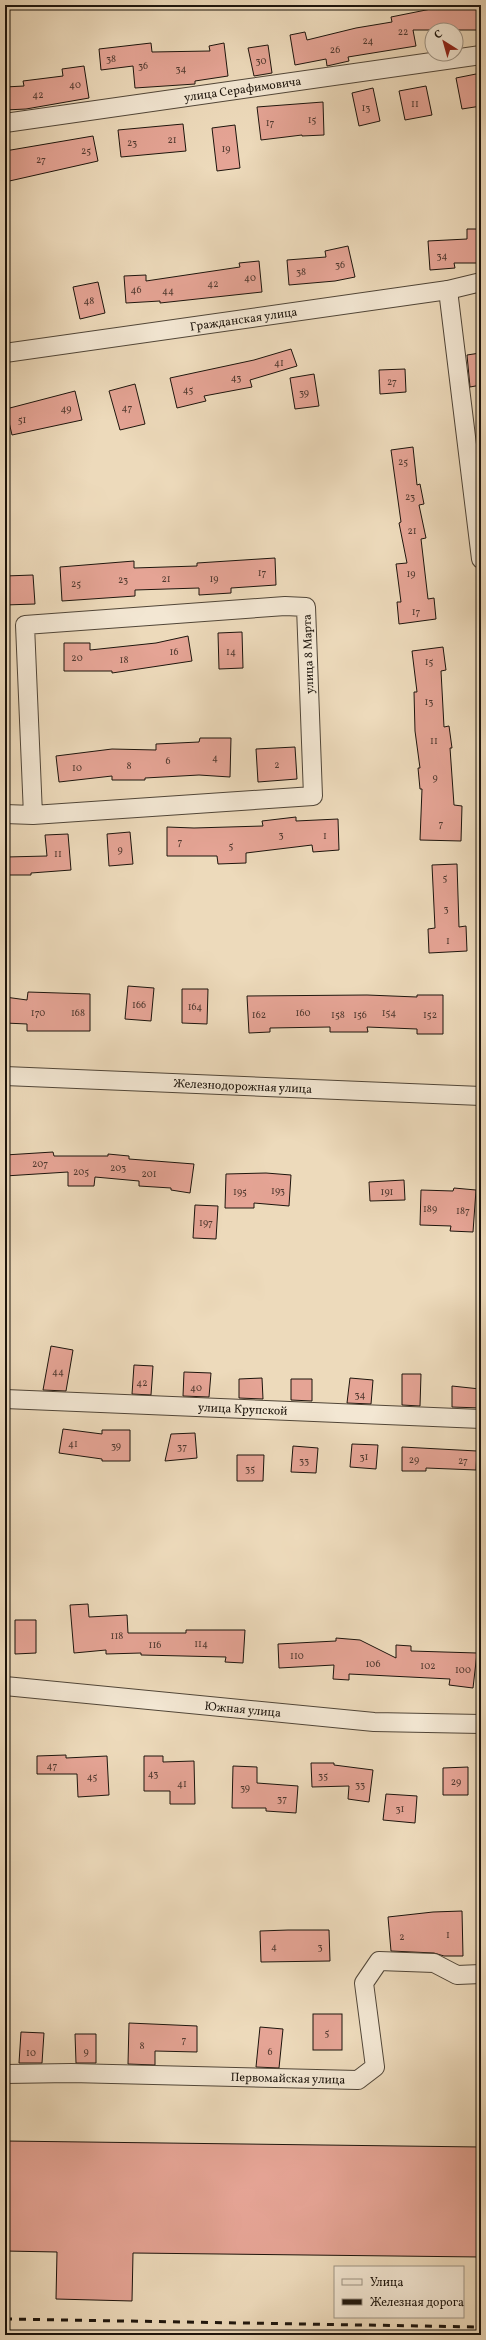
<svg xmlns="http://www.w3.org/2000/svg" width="486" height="2340" font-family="Vollkorn,serif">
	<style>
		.building { fill: #e5a495; stroke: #1d150d }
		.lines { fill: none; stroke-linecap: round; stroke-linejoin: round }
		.minor-casing { stroke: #514638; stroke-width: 20 }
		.minor { stroke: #f3e7d3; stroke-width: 18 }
		.rail { stroke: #1d150d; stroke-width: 3; stroke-dasharray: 7 7; stroke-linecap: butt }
		.labels { text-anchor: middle; stroke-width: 3; stroke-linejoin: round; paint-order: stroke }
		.number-label { font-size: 10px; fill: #4f392f }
		.street-label { font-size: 12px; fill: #1d150d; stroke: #f3e7d3 }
	</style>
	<rect width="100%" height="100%" fill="#eddabb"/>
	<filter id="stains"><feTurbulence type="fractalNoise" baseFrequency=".005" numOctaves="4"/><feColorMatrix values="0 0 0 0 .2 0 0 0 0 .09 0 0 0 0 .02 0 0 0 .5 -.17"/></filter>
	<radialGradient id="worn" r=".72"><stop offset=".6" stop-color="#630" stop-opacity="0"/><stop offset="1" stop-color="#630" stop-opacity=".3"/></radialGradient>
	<g class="building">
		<path d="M 454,5 L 481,5 L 481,30 L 413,30 L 416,46 L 348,57 L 349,61 L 327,66 L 326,59 L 295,65 L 290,35 L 305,32 L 307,40 L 356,28 L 392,22 L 391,17 L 431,9 L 431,7 Z"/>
		<path d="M 151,43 L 152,52 L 210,51 L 209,46 L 224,43 L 228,76 L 195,81 L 195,84 L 135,88 L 133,66 L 101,70 L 99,49 Z"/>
		<path d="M 268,45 L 272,73 L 254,76 L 248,48 Z"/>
		<path d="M 84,66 L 89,98 L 26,109 L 5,110 L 5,87 L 24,86 L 23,81 L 63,76 L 62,69 Z"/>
		<path d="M 481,73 L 481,106 L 462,109 L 456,78 Z"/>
		<path d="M 426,86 L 432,115 L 405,120 L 399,91 Z"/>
		<path d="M 373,88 L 380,121 L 359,126 L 352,93 Z"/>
		<path d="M 323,102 L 324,135 L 302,136 L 302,135 L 261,140 L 257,107 Z"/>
		<path d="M 183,124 L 186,151 L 121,157 L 118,130 Z"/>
		<path d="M 235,125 L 240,168 L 217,171 L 212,128 Z"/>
		<path d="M 93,136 L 98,161 L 5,182 L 5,151 Z"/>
		<path d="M 467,229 L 481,229 L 481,263 L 454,263 L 455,268 L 430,270 L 428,241 L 467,239 Z"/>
		<path d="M 348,246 L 355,277 L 335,281 L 289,285 L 287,260 L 326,257 L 325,251 Z"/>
		<path d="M 259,261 L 262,292 L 160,303 L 160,301 L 126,303 L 124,276 L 146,275 L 146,281 L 240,267 L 239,263 Z"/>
		<path d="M 98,282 L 105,313 L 80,319 L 73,287 Z"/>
		<path d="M 291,349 L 297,366 L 250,380 L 252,387 L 204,396 L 206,401 L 177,408 L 170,378 L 254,360 Z"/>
		<path d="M 480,353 L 481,385 L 470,387 L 467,355 Z"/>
		<path d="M 405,369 L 406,392 L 380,394 L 379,370 Z"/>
		<path d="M 314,374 L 319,406 L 295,409 L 290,378 Z"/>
		<path d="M 135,384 L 145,424 L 120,430 L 109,391 Z"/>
		<path d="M 75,391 L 82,420 L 12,435 L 6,409 Z"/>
		<path d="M 413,447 L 417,485 L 420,484 L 424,504 L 419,505 L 426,538 L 421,539 L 428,599 L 434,598 L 436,619 L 399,624 L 397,602 L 401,602 L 396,564 L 407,563 L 399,523 L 401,522 L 391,450 Z"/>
		<path d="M 275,558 L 276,585 L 231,588 L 231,593 L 199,595 L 199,588 L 135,590 L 135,596 L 62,601 L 60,567 L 134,561 L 134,568 L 197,566 L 197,563 Z"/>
		<path d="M 33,575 L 35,604 L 5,605 L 5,576 Z"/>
		<path d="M 242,632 L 243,668 L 219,669 L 218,633 Z"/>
		<path d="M 188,636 L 192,661 L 112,673 L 112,671 L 64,671 L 64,643 L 90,643 L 90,650 L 156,643 Z"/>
		<path d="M 443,647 L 446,670 L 441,671 L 444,727 L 449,726 L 452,748 L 450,748 L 454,805 L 462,806 L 461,841 L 420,840 L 422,789 L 420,789 L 418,768 L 420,768 L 415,731 L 414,692 L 417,692 L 412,651 Z"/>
		<path d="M 200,738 L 231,738 L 230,777 L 199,775 L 145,778 L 145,780 L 112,780 L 112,776 L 59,782 L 56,756 L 112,749 L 156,750 L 156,744 L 199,742 Z"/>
		<path d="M 295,747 L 297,779 L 258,782 L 256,749 Z"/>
		<path d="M 296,817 L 296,821 L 338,819 L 339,850 L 313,852 L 312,845 L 246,853 L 246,863 L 218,864 L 217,856 L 167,856 L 167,827 L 194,828 L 263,826 L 262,821 Z"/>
		<path d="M 130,832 L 133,864 L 109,866 L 107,834 Z"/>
		<path d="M 68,834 L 71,870 L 31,873 L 31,875 L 6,875 L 6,857 L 47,856 L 45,835 Z"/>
		<path d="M 457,864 L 459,927 L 466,926 L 467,951 L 429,953 L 428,929 L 435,928 L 432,865 Z"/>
		<path d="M 128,986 L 154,988 L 151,1021 L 125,1019 Z"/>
		<path d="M 182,989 L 208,989 L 207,1024 L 182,1023 Z"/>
		<path d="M 28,992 L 90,994 L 90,1031 L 27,1031 L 27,1024 L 5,1023 L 5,997 L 27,1000 Z"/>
		<path d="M 367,995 L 417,997 L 417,995 L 443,995 L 443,1034 L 417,1034 L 417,1029 L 367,1027 L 368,1032 L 330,1032 L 330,1027 L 270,1028 L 270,1032 L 249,1033 L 247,996 Z"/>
		<path d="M 53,1152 L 54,1156 L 108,1156 L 108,1154 L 129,1156 L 129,1159 L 194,1164 L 190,1193 L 171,1190 L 171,1188 L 139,1186 L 139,1181 L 95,1177 L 94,1186 L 68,1186 L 68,1172 L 5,1176 L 5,1155 Z"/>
		<path d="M 266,1173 L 291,1175 L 289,1206 L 254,1203 L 254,1208 L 225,1208 L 226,1174 Z"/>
		<path d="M 404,1180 L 405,1200 L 370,1201 L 369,1182 Z"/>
		<path d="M 454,1188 L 476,1190 L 473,1232 L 450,1231 L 451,1226 L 420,1225 L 421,1190 L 453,1191 Z"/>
		<path d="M 195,1205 L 218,1206 L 216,1239 L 193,1238 Z"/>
		<path d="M 51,1346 L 73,1350 L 66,1391 L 43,1390 Z"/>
		<path d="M 134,1365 L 153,1366 L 151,1395 L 132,1394 Z"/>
		<path d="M 184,1372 L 211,1373 L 209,1397 L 183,1396 Z"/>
		<path d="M 402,1374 L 421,1374 L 420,1406 L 402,1405 Z"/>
		<path d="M 262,1378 L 263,1399 L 239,1398 L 239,1379 Z"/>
		<path d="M 350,1378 L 373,1380 L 371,1404 L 347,1403 Z"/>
		<path d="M 291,1379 L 312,1379 L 312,1401 L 291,1400 Z"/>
		<path d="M 452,1386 L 480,1389 L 481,1408 L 452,1407 Z"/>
		<path d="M 63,1429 L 102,1434 L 102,1430 L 130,1430 L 130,1461 L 102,1461 L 102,1459 L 59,1453 Z"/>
		<path d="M 195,1433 L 197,1458 L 165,1461 L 171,1434 Z"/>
		<path d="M 352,1444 L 378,1445 L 376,1469 L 350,1467 Z"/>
		<path d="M 293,1446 L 318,1448 L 316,1473 L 291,1472 Z"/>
		<path d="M 402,1447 L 477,1451 L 476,1470 L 426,1468 L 426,1471 L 402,1471 Z"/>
		<path d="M 237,1455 L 264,1455 L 263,1481 L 237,1481 Z"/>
		<path d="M 88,1604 L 89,1617 L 127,1615 L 128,1633 L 186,1633 L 186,1630 L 245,1630 L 243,1663 L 225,1662 L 226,1657 L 141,1655 L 141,1653 L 106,1654 L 106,1650 L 74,1653 L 70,1605 Z"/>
		<path d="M 15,1620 L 36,1620 L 36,1653 L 15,1654 Z"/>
		<path d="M 336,1638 L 360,1640 L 396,1658 L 396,1645 L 411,1646 L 411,1651 L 477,1653 L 473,1688 L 449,1685 L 450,1679 L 349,1674 L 349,1680 L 333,1679 L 334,1665 L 279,1668 L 278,1644 L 336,1641 Z"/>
		<path d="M 66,1755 L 66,1758 L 107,1756 L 109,1795 L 78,1797 L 77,1774 L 37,1774 L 37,1756 Z"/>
		<path d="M 144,1756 L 163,1756 L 163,1762 L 194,1761 L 195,1804 L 170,1804 L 170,1791 L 144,1791 Z"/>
		<path d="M 311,1763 L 334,1763 L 334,1765 L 373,1770 L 369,1802 L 348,1799 L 349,1786 L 312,1787 Z"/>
		<path d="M 233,1766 L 257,1767 L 257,1783 L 298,1786 L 296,1813 L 266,1811 L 266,1808 L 232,1808 Z"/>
		<path d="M 468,1767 L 468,1795 L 443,1795 L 443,1768 Z"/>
		<path d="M 386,1794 L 417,1796 L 415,1823 L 383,1820 Z"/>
		<path d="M 462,1911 L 463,1956 L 444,1956 L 434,1953 L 391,1951 L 388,1917 L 433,1912 Z"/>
		<path d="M 288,1930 L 329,1930 L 330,1961 L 261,1962 L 260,1931 Z"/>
		<rect x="313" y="2014" width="29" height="36"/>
		<path d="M 129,2023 L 197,2026 L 197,2052 L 155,2051 L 155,2065 L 128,2064 Z"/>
		<path d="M 260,2027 L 283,2029 L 279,2068 L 256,2067 Z"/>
		<path d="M 21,2032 L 44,2033 L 42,2063 L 19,2063 Z"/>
		<path d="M 75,2034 L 96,2034 L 96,2063 L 76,2063 Z"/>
		<path d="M 5,2141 L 481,2147 L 481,2257 L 133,2253 L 132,2301 L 56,2299 L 57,2252 L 5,2251 Z"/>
	</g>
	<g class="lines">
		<g class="minor-casing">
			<g id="minor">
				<path id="s1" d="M 5,123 L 481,55"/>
				<path d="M 448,290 L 481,559"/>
				<path id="s2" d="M 5,353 L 448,290 L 481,282"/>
				<path d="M 5,814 L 33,815 L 313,796 L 306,607 L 285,606 L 25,625 L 33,815"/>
				<path id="s3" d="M 5,1076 L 481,1096"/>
				<path id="s4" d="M 5,1399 L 481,1419"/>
				<path id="s5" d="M 5,1686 L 374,1722 L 481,1724"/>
				<path id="s6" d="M 5,2074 L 71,2073 L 358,2080 L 375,2067 L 364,1983 L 379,1961 L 434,1963 L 457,1975 L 481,1974"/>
			</g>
		</g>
		<use href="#minor" class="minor"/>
		<path class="rail" d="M 5,2319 L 481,2327"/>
	</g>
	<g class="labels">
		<g class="number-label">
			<text x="403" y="35">22</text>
			<text x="368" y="44">24</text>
			<text x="335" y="53">26</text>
			<text x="111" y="62">38</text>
			<text x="261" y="64">30</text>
			<text x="143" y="69">36</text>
			<text x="181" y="72">34</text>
			<text x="75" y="88">40</text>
			<text x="38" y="98">42</text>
			<text x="415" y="107">11</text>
			<text x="366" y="111">13</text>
			<text x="312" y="123">15</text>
			<text x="270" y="126">17</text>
			<text x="172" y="143">21</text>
			<text x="132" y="146">23</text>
			<text x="226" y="152">19</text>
			<text x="86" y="154">25</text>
			<text x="41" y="163">27</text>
			<text x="442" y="259">34</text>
			<text x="340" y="268">36</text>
			<text x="301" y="275">38</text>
			<text x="250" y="281">40</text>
			<text x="213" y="287">42</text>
			<text x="136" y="293">46</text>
			<text x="168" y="294">44</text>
			<text x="89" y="304">48</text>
			<text x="279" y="366">41</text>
			<text x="236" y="381">43</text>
			<text x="392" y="385">27</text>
			<text x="188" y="393">45</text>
			<text x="304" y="396">39</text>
			<text x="127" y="411">47</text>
			<text x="66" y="412">49</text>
			<text x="22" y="423">51</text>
			<text x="403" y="465">25</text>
			<text x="410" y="500">23</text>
			<text x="412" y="534">21</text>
			<text x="262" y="576">17</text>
			<text x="411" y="577">19</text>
			<text x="166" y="582">21</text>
			<text x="214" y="582">19</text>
			<text x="123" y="583">23</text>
			<text x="76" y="587">25</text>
			<text x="416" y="615">17</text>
			<text x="174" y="655">16</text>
			<text x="231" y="655">14</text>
			<text x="77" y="661">20</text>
			<text x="124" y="663">18</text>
			<text x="429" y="665">15</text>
			<text x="429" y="705">13</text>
			<text x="434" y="744">11</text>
			<text x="215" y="761">4</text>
			<text x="168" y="764">6</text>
			<text x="277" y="768">2</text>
			<text x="129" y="769">8</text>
			<text x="77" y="771">10</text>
			<text x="435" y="781">9</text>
			<text x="441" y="827">7</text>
			<text x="281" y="838">3</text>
			<text x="325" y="839">1</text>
			<text x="180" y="845">7</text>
			<text x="231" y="849">5</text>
			<text x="120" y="853">9</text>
			<text x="58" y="857">11</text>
			<text x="445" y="881">5</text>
			<text x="446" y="912">3</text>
			<text x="448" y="944">1</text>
			<text x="139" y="1008">166</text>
			<text x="195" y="1010">164</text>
			<text x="38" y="1016">170</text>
			<text x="78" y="1016">168</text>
			<text x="303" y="1016">160</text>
			<text x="389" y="1016">154</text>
			<text x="259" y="1018">162</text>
			<text x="338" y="1018">158</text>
			<text x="360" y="1018">156</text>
			<text x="430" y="1018">152</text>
			<text x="40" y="1167">207</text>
			<text x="118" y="1171">203</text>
			<text x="81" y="1175">205</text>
			<text x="149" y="1177">201</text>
			<text x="278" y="1194">193</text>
			<text x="240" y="1195">195</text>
			<text x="387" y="1195">191</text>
			<text x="430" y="1212">189</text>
			<text x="463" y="1214">187</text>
			<text x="206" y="1226">197</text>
			<text x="58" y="1375">44</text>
			<text x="142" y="1386">42</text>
			<text x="196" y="1391">40</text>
			<text x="360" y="1398">34</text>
			<text x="73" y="1447">41</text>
			<text x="116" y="1449">39</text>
			<text x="182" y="1450">37</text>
			<text x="364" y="1460">31</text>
			<text x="414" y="1463">29</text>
			<text x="304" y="1464">33</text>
			<text x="463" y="1464">27</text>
			<text x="250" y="1472">35</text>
			<text x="117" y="1639">118</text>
			<text x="201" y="1647">114</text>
			<text x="155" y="1648">116</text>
			<text x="297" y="1659">110</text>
			<text x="373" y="1667">106</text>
			<text x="428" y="1669">102</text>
			<text x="463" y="1673">100</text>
			<text x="52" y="1769">47</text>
			<text x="153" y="1777">43</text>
			<text x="323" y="1779">35</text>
			<text x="92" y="1780">45</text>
			<text x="456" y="1785">29</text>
			<text x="182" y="1787">41</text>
			<text x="360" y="1788">33</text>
			<text x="245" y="1791">39</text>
			<text x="282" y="1802">37</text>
			<text x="400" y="1812">31</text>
			<text x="448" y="1938">1</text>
			<text x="402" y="1940">2</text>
			<text x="274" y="1950">4</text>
			<text x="320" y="1950">3</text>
			<text x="327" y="2036">5</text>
			<text x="184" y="2043">7</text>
			<text x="142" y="2049">8</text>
			<text x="86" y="2055">9</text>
			<text x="270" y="2055">6</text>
			<text x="31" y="2056">10</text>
		</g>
		<g class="street-label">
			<text dy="4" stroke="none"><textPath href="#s1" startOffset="240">улица Серафимовича</textPath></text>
			<text dy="4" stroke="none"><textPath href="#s2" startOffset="241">Гражданская улица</textPath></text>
			<text transform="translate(308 654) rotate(-92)" y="4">улица 8 Марта</text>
			<text dy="4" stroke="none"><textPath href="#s3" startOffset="238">Железнодорожная улица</textPath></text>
			<text dy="4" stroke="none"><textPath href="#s4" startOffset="238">улица Крупской</textPath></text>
			<text dy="4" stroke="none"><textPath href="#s5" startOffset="239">Южная улица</textPath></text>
			<text dy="4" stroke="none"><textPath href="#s6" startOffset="283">Первомайская улица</textPath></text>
		</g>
	</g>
	<rect width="486" height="2340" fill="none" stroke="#eddabb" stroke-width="20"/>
	<rect x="6" y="6" width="474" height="2328" fill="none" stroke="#1d150d" stroke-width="2"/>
	<rect x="10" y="10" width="466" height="2320" fill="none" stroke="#1d150d"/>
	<rect x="334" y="2266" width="130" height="52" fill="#f3e7d3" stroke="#9d9384"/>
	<rect x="342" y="2279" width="20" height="6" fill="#f3e7d3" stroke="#9d9384"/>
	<text x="370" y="2286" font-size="12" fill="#1d150d">Улица</text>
	<rect x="342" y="2299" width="20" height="6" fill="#1d150d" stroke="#9d9384"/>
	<text x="370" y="2306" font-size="12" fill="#1d150d">Железная дорога</text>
	<g transform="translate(444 42) rotate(323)"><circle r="19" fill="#f3e7d3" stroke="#9d9384"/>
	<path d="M0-3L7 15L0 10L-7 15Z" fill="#8f2418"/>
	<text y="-6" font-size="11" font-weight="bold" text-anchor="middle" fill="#1d150d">С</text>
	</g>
	<rect width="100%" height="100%" filter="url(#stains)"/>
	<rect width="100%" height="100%" fill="url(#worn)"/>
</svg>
